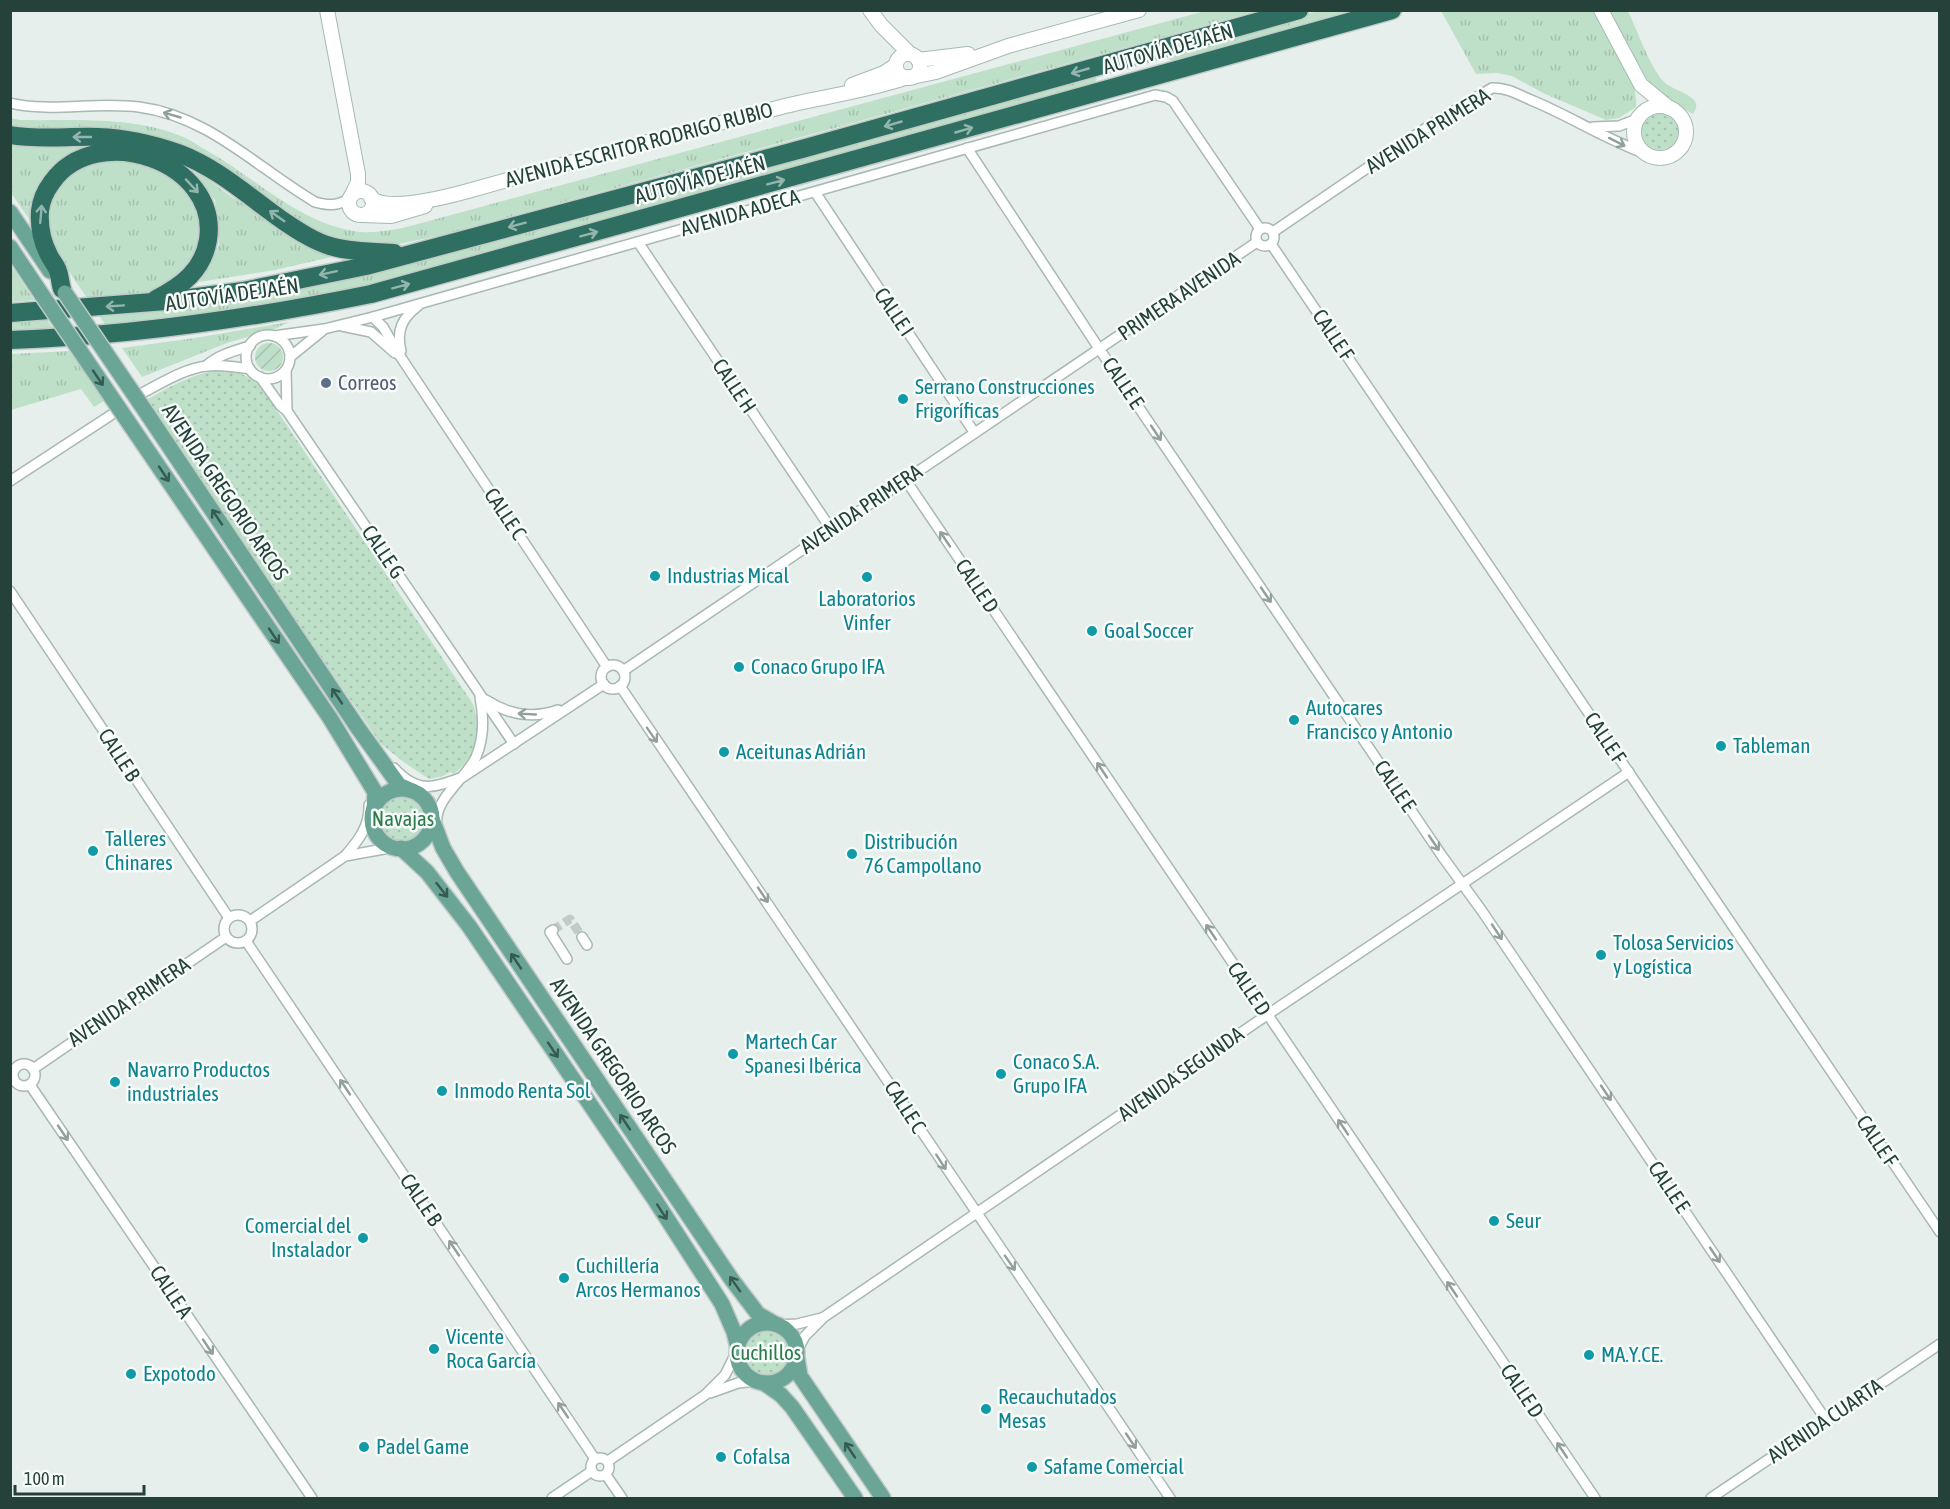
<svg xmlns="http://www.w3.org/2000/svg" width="1950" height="1509" font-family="'Asap Condensed',sans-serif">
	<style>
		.grass { fill: url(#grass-tufts) }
		.park { fill: url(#park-dots) }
		.garden { fill: url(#garden-furrows) }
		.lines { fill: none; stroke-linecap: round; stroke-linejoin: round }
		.street-tunnel { stroke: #bfccc8; stroke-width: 9; stroke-dasharray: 9 4.5; stroke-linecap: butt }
		.street-casing { stroke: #a8b8b2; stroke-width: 12 }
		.secondary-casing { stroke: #a4bbb3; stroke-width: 16 }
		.primary-casing { stroke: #c2cac8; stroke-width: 18 }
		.highway-casing { stroke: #c2cac8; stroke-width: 21 }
		.street { stroke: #fff; stroke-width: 9 }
		.secondary { stroke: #fff; stroke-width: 14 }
		.primary { stroke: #6aa596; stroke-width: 15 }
		.highway { stroke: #2f6f62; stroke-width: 18 }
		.primary-bridge-casing { stroke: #c2cac8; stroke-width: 18; stroke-linecap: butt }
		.primary-bridge { stroke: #6aa596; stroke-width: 15 }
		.oneway { stroke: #93b5ae }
		.oneway2 { stroke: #92a09c }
		.oneway3 { stroke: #365b51 }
		.service-dot { fill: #5c6f8a; stroke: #f7fbf9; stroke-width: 2 }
		.culture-dot { fill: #0f9aa8; stroke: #f7fbf9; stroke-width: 2 }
		.labels { text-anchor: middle; stroke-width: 5; stroke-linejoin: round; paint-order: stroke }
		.street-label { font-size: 21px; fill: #24423a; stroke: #f7fbf9 }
		.service-label { font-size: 21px; fill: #4e5e75; stroke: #f7fbf9; text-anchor: start }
		.culture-label { font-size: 21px; fill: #0d838f; stroke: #f7fbf9; text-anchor: start }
		.park-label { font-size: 21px; fill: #2d7a4b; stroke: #f7fbf9 }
	</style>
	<defs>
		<pattern id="grass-tufts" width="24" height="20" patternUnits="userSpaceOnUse" patternTransform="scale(1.5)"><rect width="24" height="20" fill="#bfe0c8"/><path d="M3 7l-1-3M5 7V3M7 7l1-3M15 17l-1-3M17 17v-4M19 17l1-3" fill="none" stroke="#a4c1ad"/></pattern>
		<pattern id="park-dots" width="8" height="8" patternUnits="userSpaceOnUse" patternTransform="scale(1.5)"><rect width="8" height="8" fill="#bfe0c8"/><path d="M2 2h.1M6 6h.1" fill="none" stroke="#a4c1ad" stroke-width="1.8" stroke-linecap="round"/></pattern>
		<pattern id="garden-furrows" width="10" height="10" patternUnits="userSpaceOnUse" patternTransform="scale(1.5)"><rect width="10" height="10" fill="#bfe0c8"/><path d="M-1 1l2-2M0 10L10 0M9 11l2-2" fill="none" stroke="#a4c1ad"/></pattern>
	</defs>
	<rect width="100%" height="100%" fill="#e6efeb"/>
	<g class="grass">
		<path d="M 1205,11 L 1257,11 L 835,128 L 438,236 L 394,245 L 335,238 L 309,228 L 219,166 L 11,128 L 10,118 L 20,120 C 71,121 129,116 178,135 C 188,138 197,145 206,150 C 256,178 303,227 362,232 C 376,233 389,230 403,228 Z"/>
		<path d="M 1318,11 L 1363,11 L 1176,62 L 1169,59 L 1172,51 Z"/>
		<path d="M 1441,11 L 1593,11 C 1609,36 1639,76 1636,107 L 1619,118 L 1606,120 L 1543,93 L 1512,76 L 1497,73 L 1476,74 Z"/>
		<path d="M 1609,11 L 1628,11 C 1637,30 1650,67 1664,82 C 1674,92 1707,96 1693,114 L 1668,100 L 1647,79 Z"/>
		<path d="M 1089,75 L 1097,79 L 1092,86 L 412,275 L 288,302 L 107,327 L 97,313 L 167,306 Z"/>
		<path d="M 10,142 L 96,144 C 44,161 42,172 32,223 L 11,193 Z"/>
		<path d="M 111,156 L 148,163 L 188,186 L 205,231 L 195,264 L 165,288 L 132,295 L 87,298 L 55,251 L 45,216 L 51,196 L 74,167 Z"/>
		<path d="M 192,168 C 208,177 221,191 237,200 C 271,221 308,237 344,254 L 275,270 L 199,282 L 211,263 L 219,245 L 219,223 L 215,200 Z"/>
		<path d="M 10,265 L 11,265 L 34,300 L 11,302 Z"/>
		<path d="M 45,317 L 54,330 L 11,332 L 10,318 Z"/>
		<path d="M 289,322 L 275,329 L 227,343 L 142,377 L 122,348 L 195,338 Z"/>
		<path d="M 71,351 L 104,401 L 94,407 L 81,389 L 11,410 L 11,354 Z"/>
	</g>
	<g class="park">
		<circle cx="1660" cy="131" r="19"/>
		<path d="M 220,370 C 237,371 250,375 262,388 L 473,704 C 483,734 478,753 454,774 L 450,772 L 443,776 L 429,779 L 405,763 L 381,744 L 282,601 L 148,399 C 170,386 195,373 220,370 Z"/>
		<circle cx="403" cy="819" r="24"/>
		<circle cx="766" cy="1353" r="24"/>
	</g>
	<circle class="garden" cx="269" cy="357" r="14"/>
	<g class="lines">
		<path class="street-tunnel" d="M 553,930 L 570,919 L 582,937"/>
		<g class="street-casing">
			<g id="street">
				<path d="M 10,103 C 51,113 97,101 139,107 C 209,116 257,168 315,202 C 329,206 338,206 350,198"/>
				<path d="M 1593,127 L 1619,126 L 1637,119"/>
				<path d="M 967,148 L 1100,350 L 1442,856 L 1482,911 L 1826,1420"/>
				<path d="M 815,192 L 974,432"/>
				<circle cx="1265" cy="237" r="9"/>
				<path d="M 1273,232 L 1429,126 L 1492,88 C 1506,87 1519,95 1531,100 C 1570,116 1605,139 1644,153"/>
				<path d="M 638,242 L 831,529"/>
				<path d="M 1271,244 L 1940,1232"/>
				<path d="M 373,317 L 383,327 L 400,356 L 607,667"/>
				<path d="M 342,326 L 371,332 L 395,353"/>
				<circle cx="268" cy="357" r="22"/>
				<path d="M 274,336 L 324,329 L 373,317 L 1155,95 L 1166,97 L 1173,101 L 1260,229"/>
				<path d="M 401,351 C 396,331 402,318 418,306"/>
				<path d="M 290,357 L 322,331"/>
				<path d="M 206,366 C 218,355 234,351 250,346"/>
				<path d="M 286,370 L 287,411"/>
				<path d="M 260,377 L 280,405 L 287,411 L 514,744"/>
				<path d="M 144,392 C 163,382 186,368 207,366 C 221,364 236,367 250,369"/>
				<path d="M 905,479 L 1595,1498"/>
				<path d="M 10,481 L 111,415"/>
				<path d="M 10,591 L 229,918"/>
				<circle cx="613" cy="677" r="12"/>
				<path d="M 623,671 L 1257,242"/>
				<path d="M 620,686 L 1170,1498"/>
				<path d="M 486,700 C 509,715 533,719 558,710"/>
				<path d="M 394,768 C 418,794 433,788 463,777 L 604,684"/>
				<path d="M 437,825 C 433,799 466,779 476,757 C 484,738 484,717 480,697"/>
				<path d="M 345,856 L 395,847"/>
				<circle cx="238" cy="929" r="14"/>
				<path d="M 250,921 L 345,856 C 358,841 370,826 369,805"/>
				<path d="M 553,930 L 550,932 L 567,959"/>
				<path d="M 582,937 L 587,945"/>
				<path d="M 246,941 L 595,1459"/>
				<circle cx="24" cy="1075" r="11"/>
				<path d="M 33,1069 L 226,937"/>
				<path d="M 30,1085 L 312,1498"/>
				<path d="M 778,1325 L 797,1324 L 822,1318"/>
				<path d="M 797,1351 L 805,1336 L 824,1317 L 1267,1015 L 1629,772"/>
				<path d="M 710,1393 L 738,1383 L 757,1381"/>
				<circle cx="600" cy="1467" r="9"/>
				<path d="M 608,1461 L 705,1395 L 725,1375 L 737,1351"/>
				<path d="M 606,1475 L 622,1498"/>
				<path d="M 552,1498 L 592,1471"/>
				<path d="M 1711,1498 L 1940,1344"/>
			</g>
		</g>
		<g class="secondary-casing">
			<g id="secondary">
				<path d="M 327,10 L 358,174 L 358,182 L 352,195"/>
				<path d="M 870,10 L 881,25 L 910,54"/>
				<path d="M 1601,10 L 1641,85 L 1669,108"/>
				<circle cx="908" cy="66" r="12"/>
				<path d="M 918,60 L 968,54"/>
				<path d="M 912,77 L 936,72 L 1008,46 L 1139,10"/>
				<path d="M 852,85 L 884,73 L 896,65"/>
				<circle cx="1660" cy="132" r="26"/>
				<circle cx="361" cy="203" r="12"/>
				<path d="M 371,198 C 389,212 446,197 468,191 C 573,161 679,134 785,106 C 826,96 868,91 908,77"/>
				<path d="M 362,215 L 391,216 L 425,206"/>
			</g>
		</g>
		<g class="primary-casing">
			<g id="primary">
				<path d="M 10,212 L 50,271"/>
				<path d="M 10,247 L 42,295"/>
				<path d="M 148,415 L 358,728 L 399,785 L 410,790"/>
				<path d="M 131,426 L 330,718 L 375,792 L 374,810"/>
				<circle cx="402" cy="819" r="30"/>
				<path d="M 432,819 L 443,848 L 457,872 L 732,1280 L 758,1314 L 775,1324"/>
				<path d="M 401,848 L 427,872 L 469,926 L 655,1200 L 722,1304 L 734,1332 L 738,1348"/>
				<circle cx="767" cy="1353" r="30"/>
				<path d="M 797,1358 L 800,1376 L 883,1498"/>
				<path d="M 764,1383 L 781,1395 L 792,1407 L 855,1498"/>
			</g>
		</g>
		<g class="highway-casing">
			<g id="highway">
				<path d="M 10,135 C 39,140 69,136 98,137 C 126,138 152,144 178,153 C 218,168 248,196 282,220 C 297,230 313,241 330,246 C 351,252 373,252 394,253"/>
				<path d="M 62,289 C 60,283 60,276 58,271 C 56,265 51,260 49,255 C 42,242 39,226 40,211 C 41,200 46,190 52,182 C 96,120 220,161 208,240 C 203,270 182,286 156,299"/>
				<path d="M 10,313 L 166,301 L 243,291 L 366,266 L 802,149 L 1299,10"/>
				<path d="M 10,340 C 131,336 253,318 371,294 L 1392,10"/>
			</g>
		</g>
		<use href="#street" class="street"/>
		<use href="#secondary" class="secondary"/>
		<use href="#primary" class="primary"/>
		<use href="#highway" class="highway"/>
		<g class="primary-bridge-casing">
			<g id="primary-bridge">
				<path d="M 65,293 L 148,415"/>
				<path d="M 42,295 L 131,426"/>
			</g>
		</g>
		<use href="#primary-bridge" class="primary-bridge"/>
	</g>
	<defs><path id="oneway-shaft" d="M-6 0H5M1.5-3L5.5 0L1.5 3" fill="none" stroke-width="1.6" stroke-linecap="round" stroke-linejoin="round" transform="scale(1.5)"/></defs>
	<g class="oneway">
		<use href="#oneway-shaft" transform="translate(1080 71) rotate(164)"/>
		<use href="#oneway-shaft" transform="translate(893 124) rotate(164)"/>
		<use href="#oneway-shaft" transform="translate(964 130) rotate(-16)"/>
		<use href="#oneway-shaft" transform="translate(82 137) rotate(180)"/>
		<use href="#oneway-shaft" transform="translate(776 182) rotate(-15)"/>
		<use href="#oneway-shaft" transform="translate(192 186) rotate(47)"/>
		<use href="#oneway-shaft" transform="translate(41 214) rotate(-85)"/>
		<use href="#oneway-shaft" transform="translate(277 216) rotate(-145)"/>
		<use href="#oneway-shaft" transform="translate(517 225) rotate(165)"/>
		<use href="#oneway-shaft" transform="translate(589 234) rotate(-15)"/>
		<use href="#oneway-shaft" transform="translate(328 273) rotate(168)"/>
		<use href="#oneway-shaft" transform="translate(401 286) rotate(-15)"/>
		<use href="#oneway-shaft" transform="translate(115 306) rotate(176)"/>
	</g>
	<g class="oneway2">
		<use href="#oneway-shaft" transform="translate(172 115) rotate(-164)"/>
		<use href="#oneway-shaft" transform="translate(1617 142) rotate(27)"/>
		<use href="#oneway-shaft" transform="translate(1156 433) rotate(56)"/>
		<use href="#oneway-shaft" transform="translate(945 539) rotate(-124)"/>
		<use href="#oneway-shaft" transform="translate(1266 595) rotate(56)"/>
		<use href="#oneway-shaft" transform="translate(527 714) rotate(-177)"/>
		<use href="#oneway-shaft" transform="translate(652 735) rotate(55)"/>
		<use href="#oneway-shaft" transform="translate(1102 770) rotate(-124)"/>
		<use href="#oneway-shaft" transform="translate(1434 843) rotate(56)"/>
		<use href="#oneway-shaft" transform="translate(763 895) rotate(56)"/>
		<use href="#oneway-shaft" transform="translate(1211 932) rotate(-124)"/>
		<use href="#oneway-shaft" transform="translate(1497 932) rotate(56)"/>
		<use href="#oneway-shaft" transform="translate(345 1087) rotate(-124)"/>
		<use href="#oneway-shaft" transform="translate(1606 1093) rotate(56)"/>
		<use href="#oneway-shaft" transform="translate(1343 1127) rotate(-124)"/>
		<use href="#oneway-shaft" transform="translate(63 1133) rotate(56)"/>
		<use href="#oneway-shaft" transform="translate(941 1162) rotate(57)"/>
		<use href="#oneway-shaft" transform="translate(454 1248) rotate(-124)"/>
		<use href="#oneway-shaft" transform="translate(1715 1255) rotate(56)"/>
		<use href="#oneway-shaft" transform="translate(1010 1263) rotate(55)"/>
		<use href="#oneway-shaft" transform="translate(1452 1289) rotate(-124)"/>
		<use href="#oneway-shaft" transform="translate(208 1347) rotate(56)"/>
		<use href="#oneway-shaft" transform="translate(563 1410) rotate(-124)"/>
		<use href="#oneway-shaft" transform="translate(1131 1441) rotate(56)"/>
		<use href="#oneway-shaft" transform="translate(1562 1450) rotate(-124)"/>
	</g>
	<g class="oneway3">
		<use href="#oneway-shaft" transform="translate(98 378) rotate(56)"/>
		<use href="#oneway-shaft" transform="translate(164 474) rotate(56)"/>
		<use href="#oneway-shaft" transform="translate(217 517) rotate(-124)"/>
		<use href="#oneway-shaft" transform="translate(274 636) rotate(56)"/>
		<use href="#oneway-shaft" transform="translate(337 696) rotate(-124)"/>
		<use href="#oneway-shaft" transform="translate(442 890) rotate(52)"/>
		<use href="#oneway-shaft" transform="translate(516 961) rotate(-124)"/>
		<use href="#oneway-shaft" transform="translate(553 1050) rotate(56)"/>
		<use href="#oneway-shaft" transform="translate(625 1122) rotate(-124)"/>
		<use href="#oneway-shaft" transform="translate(662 1212) rotate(57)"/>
		<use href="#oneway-shaft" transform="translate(735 1284) rotate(-125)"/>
		<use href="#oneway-shaft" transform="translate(850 1450) rotate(-124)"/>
	</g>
	<circle class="service-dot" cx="326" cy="383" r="6"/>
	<g class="culture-dot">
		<circle cx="903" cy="399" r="6"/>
		<circle cx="655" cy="576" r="6"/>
		<circle cx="867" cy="577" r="6"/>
		<circle cx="1092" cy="631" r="6"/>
		<circle cx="739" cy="667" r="6"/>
		<circle cx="1294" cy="720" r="6"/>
		<circle cx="1721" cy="746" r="6"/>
		<circle cx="724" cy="752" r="6"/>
		<circle cx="93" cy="851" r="6"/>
		<circle cx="852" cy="854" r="6"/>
		<circle cx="1601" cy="955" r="6"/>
		<circle cx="733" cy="1054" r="6"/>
		<circle cx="1001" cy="1074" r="6"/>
		<circle cx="115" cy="1082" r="6"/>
		<circle cx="442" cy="1091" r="6"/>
		<circle cx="1494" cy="1221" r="6"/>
		<circle cx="363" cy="1238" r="6"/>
		<circle cx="564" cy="1278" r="6"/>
		<circle cx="434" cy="1349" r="6"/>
		<circle cx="1589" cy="1355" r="6"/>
		<circle cx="131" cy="1374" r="6"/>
		<circle cx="986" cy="1409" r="6"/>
		<circle cx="364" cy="1447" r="6"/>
		<circle cx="721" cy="1457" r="6"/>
		<circle cx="1032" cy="1467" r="6"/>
	</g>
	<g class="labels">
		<g class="street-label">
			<text transform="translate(1168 49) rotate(-16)" y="7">AUTOVÍA DE JAÉN</text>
			<text transform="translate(1428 131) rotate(-32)" y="7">AVENIDA PRIMERA</text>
			<text transform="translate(639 145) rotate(-15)" y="7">AVENIDA ESCRITOR RODRIGO RUBIO</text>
			<text transform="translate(700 180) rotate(-15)" y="7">AUTOVÍA DE JAÉN</text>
			<text transform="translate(740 213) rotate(-16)" y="7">AVENIDA ADECA</text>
			<text transform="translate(232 295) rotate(-8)" y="7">AUTOVÍA DE JAÉN</text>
			<text transform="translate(1179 296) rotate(-34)" y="7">PRIMERA AVENIDA</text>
			<text transform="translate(894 312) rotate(56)" y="7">CALLE I</text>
			<text transform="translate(1333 335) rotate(56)" y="7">CALLE F</text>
			<text transform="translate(1123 383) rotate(56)" y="7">CALLE E</text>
			<text transform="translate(734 386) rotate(56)" y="7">CALLE H</text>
			<text transform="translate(225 492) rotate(56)" y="7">AVENIDA GREGORIO ARCOS</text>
			<text transform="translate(861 509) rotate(-34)" y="7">AVENIDA PRIMERA</text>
			<text transform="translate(505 514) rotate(56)" y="7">CALLE C</text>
			<text transform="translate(383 552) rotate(56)" y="7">CALLE G</text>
			<text transform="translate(977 586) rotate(56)" y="7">CALLE D</text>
			<text transform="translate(1605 738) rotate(56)" y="7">CALLE F</text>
			<text transform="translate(119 755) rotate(57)" y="7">CALLE B</text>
			<text transform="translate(1395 786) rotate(56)" y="7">CALLE E</text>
			<text transform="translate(1249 989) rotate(56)" y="7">CALLE D</text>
			<text transform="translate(129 1002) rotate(-34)" y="7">AVENIDA PRIMERA</text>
			<text transform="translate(613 1066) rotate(56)" y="7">AVENIDA GREGORIO ARCOS</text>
			<text transform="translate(1181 1074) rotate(-35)" y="7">AVENIDA SEGUNDA</text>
			<text transform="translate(905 1107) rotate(57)" y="7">CALLE C</text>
			<text transform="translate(1877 1141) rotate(56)" y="7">CALLE F</text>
			<text transform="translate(1669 1187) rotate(56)" y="7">CALLE E</text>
			<text transform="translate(421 1200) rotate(56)" y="7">CALLE B</text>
			<text transform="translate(171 1292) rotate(56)" y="7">CALLE A</text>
			<text transform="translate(1522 1391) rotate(56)" y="7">CALLE D</text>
			<text transform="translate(1825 1421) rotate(-34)" y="7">AVENIDA CUARTA</text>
		</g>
		<g class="service-label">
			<text x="338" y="390">Correos</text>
		</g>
		<g class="culture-label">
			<text x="915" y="394">Serrano Construcciones<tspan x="915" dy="24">Frigoríficas</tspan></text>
			<text x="667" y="583">Industrias Mical</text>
			<text x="867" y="606" text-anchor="middle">Laboratorios<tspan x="867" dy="24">Vinfer</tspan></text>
			<text x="1104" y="638">Goal Soccer</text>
			<text x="751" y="674">Conaco Grupo IFA</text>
			<text x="1306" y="715">Autocares<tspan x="1306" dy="24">Francisco y Antonio</tspan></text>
			<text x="1733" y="753">Tableman</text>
			<text x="736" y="759">Aceitunas Adrián</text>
			<text x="105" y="846">Talleres<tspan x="105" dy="24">Chinares</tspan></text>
			<text x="864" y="849">Distribución<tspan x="864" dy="24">76 Campollano</tspan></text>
			<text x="1613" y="950">Tolosa Servicios<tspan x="1613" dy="24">y Logística</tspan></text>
			<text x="745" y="1049">Martech Car<tspan x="745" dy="24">Spanesi Ibérica</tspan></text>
			<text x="1013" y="1069">Conaco S.A.<tspan x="1013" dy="24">Grupo IFA</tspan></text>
			<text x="127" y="1077">Navarro Productos<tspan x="127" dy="24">industriales</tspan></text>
			<text x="454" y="1098">Inmodo Renta Sol</text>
			<text x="1506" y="1228">Seur</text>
			<text x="351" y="1233" text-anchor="end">Comercial del<tspan x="351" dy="24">Instalador</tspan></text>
			<text x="576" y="1273">Cuchillería<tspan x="576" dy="24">Arcos Hermanos</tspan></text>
			<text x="446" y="1344">Vicente<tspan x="446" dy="24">Roca García</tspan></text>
			<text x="1601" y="1362">MA.Y.CE.</text>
			<text x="143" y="1381">Expotodo</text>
			<text x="998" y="1404">Recauchutados<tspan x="998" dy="24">Mesas</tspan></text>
			<text x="376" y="1454">Padel Game</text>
			<text x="733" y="1464">Cofalsa</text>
			<text x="1044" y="1474">Safame Comercial</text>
		</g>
		<g class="park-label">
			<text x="403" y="826">Navajas</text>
			<text x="766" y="1360">Cuchillos</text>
		</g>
	</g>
	<rect width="1950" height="1509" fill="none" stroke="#24423a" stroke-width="24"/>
	<path d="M15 1485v9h129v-9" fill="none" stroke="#24423a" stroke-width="3"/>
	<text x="24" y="1485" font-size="18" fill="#24423a" stroke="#f7fbf9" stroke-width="4.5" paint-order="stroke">100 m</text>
</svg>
